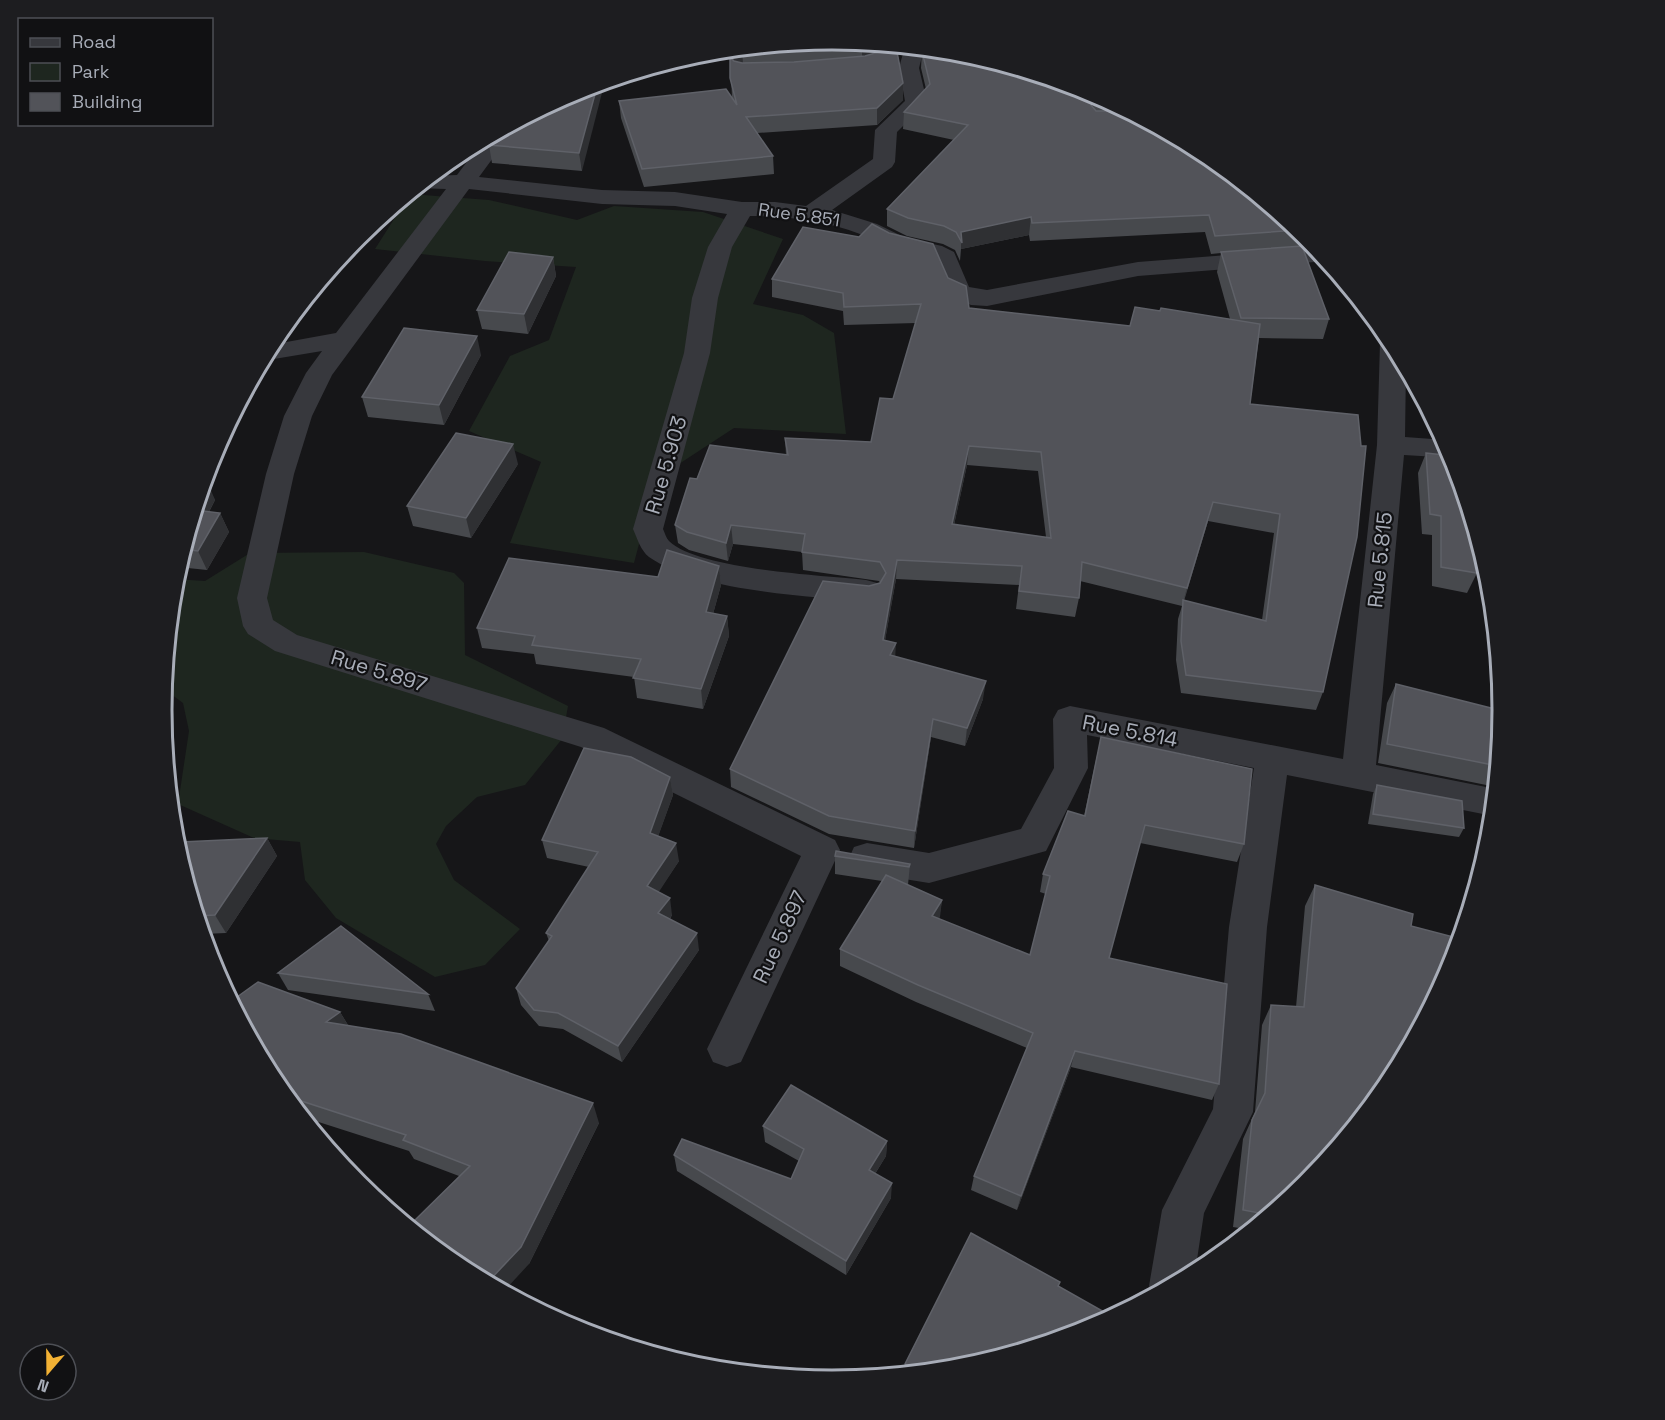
<svg xmlns="http://www.w3.org/2000/svg" width="1665" height="1420" font-family="'Space Grotesk',sans-serif">
	<style>
		.green { fill: #1e261f }
		.lines { fill: none; stroke-linecap: round; stroke-linejoin: round }
		.minor { fill: #37383d; fill-rule: evenodd }
		.wall { fill: #47494d; fill-rule: evenodd }
		.shaded-wall { fill: #2f3033 }
		.building { fill: #525359; stroke: #5f6168; stroke-width: 1.5; fill-rule: evenodd }
		.labels { text-anchor: middle; stroke-width: 4.5; stroke-linejoin: round; paint-order: stroke }
		.far-street-label { font-size: 18px; fill: #a8adb8; stroke: #111113 }
		.street-label { font-size: 21px; fill: #a8adb8; stroke: #111113 }
		.rim { fill: none; stroke: #a8adb8; stroke-width: 3 }
	</style>
	<rect width="100%" height="100%" fill="#161618"/>
	<g class="green">
		<path d="M 410,194 L 489,200 L 577,220 L 614,206 L 703,212 L 783,239 L 753,304 L 803,315 L 834,333 L 846,434 L 734,428 L 656,479 L 634,563 L 510,543 L 541,462 L 469,431 L 510,356 L 549,340 L 576,267 L 485,261 L 375,249 Z"/>
		<path d="M 364,552 L 454,573 L 464,583 L 465,655 L 568,706 L 562,739 L 525,785 L 477,797 L 446,826 L 436,844 L 454,880 L 520,929 L 485,965 L 435,977 L 336,918 L 305,880 L 300,842 L 254,838 L 178,804 L 189,731 L 183,703 L 164,689 L 174,579 L 205,581 L 250,553 Z"/>
	</g>
	<g class="lines">
		<g class="minor">
			<path d="M 905,46 L 924,48 L 919,68 L 927,102 L 897,132 L 895,162 L 892,167 L 832,210 L 877,224 L 906,238 L 942,246 L 954,252 L 969,287 L 987,290 L 1138,262 L 1317,248 L 1328,261 L 1138,276 L 987,306 L 971,305 L 949,296 L 934,261 C 920,254 904,254 889,249 C 879,244 870,238 860,234 C 825,220 787,216 750,216 L 732,247 L 718,298 L 710,353 L 663,529 C 665,533 666,538 669,541 C 699,570 822,575 866,580 L 877,583 L 881,591 L 877,599 L 866,602 C 807,596 697,591 649,557 C 641,551 637,538 633,529 L 684,353 L 692,298 L 708,247 L 727,214 L 675,206 L 602,204 L 469,189 L 332,375 L 312,416 L 294,474 L 267,598 L 273,620 L 297,635 L 604,728 L 835,840 L 840,850 L 741,1062 L 727,1067 L 713,1062 L 707,1049 L 801,856 L 581,747 L 275,651 L 248,634 L 243,626 L 237,598 L 266,474 L 284,416 L 306,373 L 322,351 L 262,361 L 270,345 L 336,333 L 446,189 L 416,188 L 431,176 L 457,175 L 484,139 L 512,124 L 515,128 L 479,177 L 602,190 L 675,192 L 742,202 L 775,202 L 806,206 L 873,159 L 875,130 L 905,101 L 899,68 Z"/>
			<path d="M 1389,336 L 1406,366 L 1405,437 L 1446,440 L 1454,458 L 1404,455 L 1376,765 L 1496,789 L 1493,816 L 1287,775 L 1267,927 L 1253,1112 L 1204,1213 L 1195,1273 L 1153,1296 L 1149,1286 L 1162,1210 L 1213,1109 L 1229,927 L 1254,768 L 1087,735 L 1088,768 L 1046,851 L 929,883 L 867,873 L 854,869 L 849,858 L 854,847 L 867,843 L 929,853 L 1021,829 L 1054,768 L 1053,719 L 1058,710 L 1070,706 L 1343,759 L 1377,445 L 1380,343 L 1384,337 Z"/>
		</g>
	</g>
	<g class="wall">
		<path d="M 833,39 L 896,45 L 862,57 L 898,56 L 903,83 L 903,100 L 877,125 L 757,133 L 773,156 L 774,174 L 644,187 L 621,118 L 619,101 L 732,98 L 730,49 Z"/>
		<path d="M 922,51 L 1090,90 L 1206,152 L 1307,236 L 1315,246 L 1302,247 L 1329,319 L 1323,339 L 1259,338 L 1250,404 L 1358,415 L 1323,692 L 1316,710 L 1181,693 L 1176,660 L 1178,619 L 1182,606 L 1080,581 L 1079,598 L 1075,617 L 1016,609 L 1019,585 L 896,579 L 885,640 L 895,657 L 983,699 L 965,746 L 931,737 L 914,848 L 829,834 L 731,787 L 730,769 L 869,586 L 880,583 L 879,581 L 803,570 L 802,552 L 733,544 L 728,561 L 689,550 L 678,543 L 675,525 L 697,479 L 786,455 L 785,438 L 871,442 L 893,399 L 916,323 L 844,325 L 843,311 L 772,297 L 772,279 L 948,278 L 969,308 L 1130,326 L 1160,311 L 1230,319 L 1217,272 L 1221,253 L 1211,254 L 1205,232 L 1030,241 L 1029,235 L 961,249 L 960,261 L 955,250 L 943,244 L 907,236 L 887,226 L 887,209 L 954,140 L 903,129 L 904,112 L 926,89 L 921,68 ZM 967,465 L 1038,471 L 1046,537 L 954,525 ZM 1208,521 L 1274,533 L 1262,620 L 1184,601 Z"/>
		<path d="M 576,90 L 582,171 L 492,163 L 489,145 Z"/>
		<path d="M 480,141 L 465,160 L 450,160 L 460,152 Z"/>
		<path d="M 553,257 L 556,276 L 528,334 L 482,329 L 477,310 Z"/>
		<path d="M 481,355 L 444,425 L 368,417 L 362,397 Z"/>
		<path d="M 1426,453 L 1453,456 L 1480,543 L 1477,542 L 1477,573 L 1467,593 L 1432,586 L 1432,535 L 1422,534 L 1418,473 Z"/>
		<path d="M 518,464 L 471,538 L 413,526 L 407,506 Z"/>
		<path d="M 204,480 L 215,500 L 209,512 L 220,513 L 229,532 L 207,570 L 178,567 Z"/>
		<path d="M 719,566 L 721,585 L 713,614 L 727,616 L 729,636 L 703,709 L 637,698 L 634,677 L 536,664 L 534,654 L 482,648 L 477,628 L 658,577 Z"/>
		<path d="M 1500,674 L 1503,710 L 1496,787 L 1378,763 L 1387,703 L 1396,684 L 1493,709 Z"/>
		<path d="M 1097,755 L 1244,844 L 1237,862 L 1140,843 L 1109,958 L 1219,1084 L 1212,1100 L 1071,1067 L 1017,1210 L 971,1190 L 974,1176 L 1027,1048 L 916,1002 L 840,966 L 840,949 L 882,881 L 835,874 L 835,856 L 910,864 L 908,885 L 942,900 L 939,919 L 1030,955 L 1046,894 L 1040,892 L 1043,874 L 1084,816 Z"/>
		<path d="M 670,777 L 673,795 L 658,836 L 679,861 L 658,892 L 672,915 L 670,919 L 699,950 L 622,1062 L 563,1029 L 539,1026 L 521,1005 L 516,988 L 549,941 L 546,933 L 589,867 L 547,858 L 542,840 Z"/>
		<path d="M 1377,785 L 1464,828 L 1459,837 L 1368,824 L 1373,794 Z"/>
		<path d="M 267,838 L 277,856 L 226,933 L 203,934 L 177,848 Z"/>
		<path d="M 1315,885 L 1411,926 L 1307,1185 L 1251,1230 L 1233,1227 L 1243,1139 L 1255,1112 L 1262,1025 L 1271,1005 L 1296,1007 L 1305,906 Z"/>
		<path d="M 278,973 L 428,994 L 435,1011 L 288,990 Z"/>
		<path d="M 237,997 L 340,1012 L 348,1025 L 599,1123 L 529,1264 L 459,1176 L 414,1159 L 409,1151 L 303,1117 L 274,1083 Z"/>
		<path d="M 763,1126 L 887,1141 L 886,1156 L 875,1174 L 891,1198 L 846,1275 L 677,1171 L 674,1155 L 791,1179 L 799,1161 L 765,1142 Z"/>
		<path d="M 1059,1286 L 963,1368 L 904,1374 L 905,1364 Z"/>
	</g>
	<g class="shaded-wall">
		<path d="M 862,42 L 896,45 L 862,57 Z"/>
		<path d="M 738,48 L 742,48 L 743,64 L 734,67 L 730,57 L 733,50 Z"/>
		<path d="M 605,81 L 582,171 L 579,153 L 598,83 Z"/>
		<path d="M 903,83 L 903,100 L 877,125 L 877,108 Z"/>
		<path d="M 1095,97 L 1092,114 L 1091,105 Z"/>
		<path d="M 480,141 L 465,160 L 463,150 Z"/>
		<path d="M 1031,217 L 1029,235 L 961,249 L 961,232 Z"/>
		<path d="M 553,257 L 556,276 L 528,334 L 524,314 Z"/>
		<path d="M 284,325 L 284,333 L 277,334 Z"/>
		<path d="M 477,336 L 481,355 L 444,425 L 439,405 Z"/>
		<path d="M 513,444 L 518,464 L 471,538 L 466,518 Z"/>
		<path d="M 969,446 L 967,465 L 950,543 L 952,524 Z"/>
		<path d="M 207,481 L 215,500 L 200,529 L 194,516 L 201,492 Z"/>
		<path d="M 1213,502 L 1208,521 L 1182,606 L 1187,588 Z"/>
		<path d="M 220,513 L 229,532 L 207,570 L 198,551 Z"/>
		<path d="M 731,525 L 733,544 L 728,561 L 726,543 Z"/>
		<path d="M 897,560 L 896,579 L 882,658 L 883,640 Z"/>
		<path d="M 719,566 L 721,585 L 708,632 L 706,612 Z"/>
		<path d="M 727,616 L 729,636 L 703,709 L 701,689 Z"/>
		<path d="M 896,643 L 895,661 L 890,655 Z"/>
		<path d="M 986,681 L 983,699 L 965,746 L 967,728 Z"/>
		<path d="M 933,719 L 931,737 L 914,848 L 915,831 Z"/>
		<path d="M 670,777 L 673,795 L 653,851 L 650,833 Z"/>
		<path d="M 267,838 L 277,856 L 226,933 L 215,915 Z"/>
		<path d="M 676,843 L 679,861 L 651,904 L 647,886 Z"/>
		<path d="M 670,898 L 672,915 L 662,930 L 658,913 Z"/>
		<path d="M 942,900 L 940,917 L 930,934 L 932,916 Z"/>
		<path d="M 697,933 L 699,950 L 622,1062 L 618,1046 Z"/>
		<path d="M 340,1012 L 352,1032 L 326,1022 Z"/>
		<path d="M 1075,1051 L 1071,1067 L 1017,1210 L 1021,1196 Z"/>
		<path d="M 593,1103 L 599,1123 L 529,1264 L 504,1291 L 487,1283 Z"/>
		<path d="M 887,1141 L 886,1156 L 868,1185 L 869,1170 Z"/>
		<path d="M 892,1183 L 891,1198 L 846,1275 L 846,1261 Z"/>
	</g>
	<g class="building">
		<path d="M 833,39 L 852,41 L 794,46 L 754,47 Z"/>
		<path d="M 899,46 L 897,52 L 903,83 L 877,108 L 746,117 L 773,156 L 642,169 L 619,101 L 726,89 L 737,105 L 730,78 L 730,49 L 738,48 L 733,50 L 730,57 L 734,61 L 742,63 L 794,62 L 865,56 Z"/>
		<path d="M 923,48 L 964,52 L 1090,90 L 1101,96 L 1095,97 L 1091,105 L 1096,111 L 1129,111 L 1206,152 L 1300,230 L 1215,236 L 1209,215 L 1032,223 L 1031,217 L 961,232 L 962,243 L 956,232 L 944,226 L 908,218 L 887,209 L 968,125 L 904,112 L 930,84 L 922,51 Z"/>
		<path d="M 598,83 L 579,153 L 489,145 L 499,131 L 576,90 Z"/>
		<path d="M 872,224 L 889,233 L 933,244 L 948,278 L 966,286 L 969,308 L 1130,326 L 1135,307 L 1160,311 L 1161,308 L 1260,324 L 1250,404 L 1358,415 L 1361,446 L 1366,446 L 1357,537 L 1323,692 L 1186,675 L 1181,641 L 1183,600 L 1266,621 L 1280,514 L 1213,502 L 1187,588 L 1082,562 L 1079,598 L 1019,591 L 1022,566 L 897,560 L 883,640 L 896,643 L 890,655 L 986,681 L 967,728 L 933,719 L 915,831 L 829,816 L 730,769 L 823,581 L 869,586 L 880,583 L 886,573 L 880,562 L 802,552 L 805,534 L 731,525 L 726,543 L 687,532 L 675,525 L 690,478 L 697,479 L 710,445 L 788,455 L 785,438 L 871,442 L 880,398 L 893,399 L 921,304 L 844,307 L 843,293 L 772,279 L 803,227 L 859,237 ZM 969,446 L 1041,452 L 1051,538 L 952,524 Z"/>
		<path d="M 1302,246 L 1329,319 L 1241,318 L 1221,252 Z"/>
		<path d="M 509,252 L 553,257 L 524,314 L 477,310 Z"/>
		<path d="M 404,328 L 477,336 L 439,405 L 362,397 Z"/>
		<path d="M 456,433 L 513,444 L 466,518 L 407,506 Z"/>
		<path d="M 1426,453 L 1453,456 L 1477,536 L 1477,573 L 1441,567 L 1441,516 L 1430,514 Z"/>
		<path d="M 204,480 L 207,481 L 201,492 Z"/>
		<path d="M 195,510 L 220,513 L 198,551 L 183,549 Z"/>
		<path d="M 667,550 L 719,566 L 706,612 L 727,616 L 701,689 L 633,678 L 641,659 L 532,645 L 535,636 L 477,628 L 509,558 L 658,577 Z"/>
		<path d="M 1396,684 L 1499,710 L 1502,696 L 1503,710 L 1498,766 L 1387,744 Z"/>
		<path d="M 1101,737 L 1252,769 L 1244,844 L 1145,825 L 1109,958 L 1227,984 L 1219,1084 L 1075,1051 L 1021,1196 L 974,1176 L 1033,1033 L 918,985 L 840,949 L 886,875 L 942,900 L 932,916 L 1030,955 L 1050,876 L 1043,874 L 1068,811 L 1085,816 Z"/>
		<path d="M 584,748 L 631,757 L 670,777 L 650,833 L 676,843 L 647,886 L 670,898 L 658,913 L 697,933 L 618,1046 L 558,1013 L 534,1010 L 516,988 L 552,936 L 546,933 L 598,852 L 542,840 Z"/>
		<path d="M 1377,785 L 1462,801 L 1464,828 L 1373,814 Z"/>
		<path d="M 267,838 L 215,915 L 197,916 L 177,848 L 181,842 Z"/>
		<path d="M 836,851 L 910,864 L 909,867 L 835,856 Z"/>
		<path d="M 1315,885 L 1413,914 L 1411,926 L 1461,939 L 1452,967 L 1390,1083 L 1307,1185 L 1270,1215 L 1243,1210 L 1252,1120 L 1265,1093 L 1271,1005 L 1304,1007 Z"/>
		<path d="M 341,926 L 428,994 L 278,973 Z"/>
		<path d="M 258,982 L 340,1012 L 326,1022 L 401,1034 L 593,1103 L 521,1247 L 487,1283 L 459,1268 L 409,1226 L 470,1166 L 403,1140 L 406,1135 L 286,1096 L 274,1083 L 228,996 L 237,997 Z"/>
		<path d="M 791,1085 L 887,1141 L 869,1170 L 892,1183 L 846,1261 L 674,1155 L 682,1139 L 791,1179 L 804,1149 L 763,1126 Z"/>
		<path d="M 971,1233 L 1060,1282 L 1058,1286 L 1113,1317 L 1089,1330 L 963,1368 L 919,1373 L 905,1364 Z"/>
	</g>
	<g class="labels">
		<g class="far-street-label">
			<text transform="translate(799 215) rotate(8)" y="6">Rue 5.851</text>
		</g>
		<g class="street-label">
			<text transform="translate(666 465) rotate(-74)" y="7">Rue 5.903</text>
			<text transform="translate(1380 560) rotate(-84)" y="7">Rue 5.815</text>
			<text transform="translate(379 671) rotate(17)" y="7">Rue 5.897</text>
			<text transform="translate(1130 731) rotate(11)" y="7">Rue 5.814</text>
			<text transform="translate(780 937) rotate(-65)" y="7">Rue 5.897</text>
		</g>
	</g>
	<path d="M0 0H1665V1420H0ZM172 710a660 660 0 1 1 1320 0a660 660 0 1 1-1320 0Z" fill="#1d1d20" fill-rule="evenodd"/>
	<path class="rim" d="M172 710a660 660 0 1 1 1320 0a660 660 0 1 1-1320 0Z"/>
	<rect x="18" y="18" width="195" height="108" fill="#111113" stroke="#4d4f55" stroke-width="1.5"/>
	<rect x="30" y="38" width="30" height="9" fill="#37383d" stroke="#4d4f55" stroke-width="1.5"/>
	<text x="72" y="48" font-size="18" fill="#a8adb8">Road</text>
	<rect x="30" y="63" width="30" height="18" fill="#1e261f" stroke="#4d4f55" stroke-width="1.5"/>
	<text x="72" y="78" font-size="18" fill="#a8adb8">Park</text>
	<rect x="30" y="93" width="30" height="18" fill="#525359" stroke="#4d4f55" stroke-width="1.5"/>
	<text x="72" y="108" font-size="18" fill="#a8adb8">Building</text>
	<g transform="translate(48 1372) rotate(200)"><circle r="28" fill="#111113" stroke="#4d4f55" stroke-width="1.5"/>
	<path d="M0-4.5L10 22L0 15L-10 22Z" fill="#f2b134"/>
	<text y="-9" font-size="16" font-weight="bold" text-anchor="middle" fill="#a8adb8">N</text>
	</g>
</svg>
